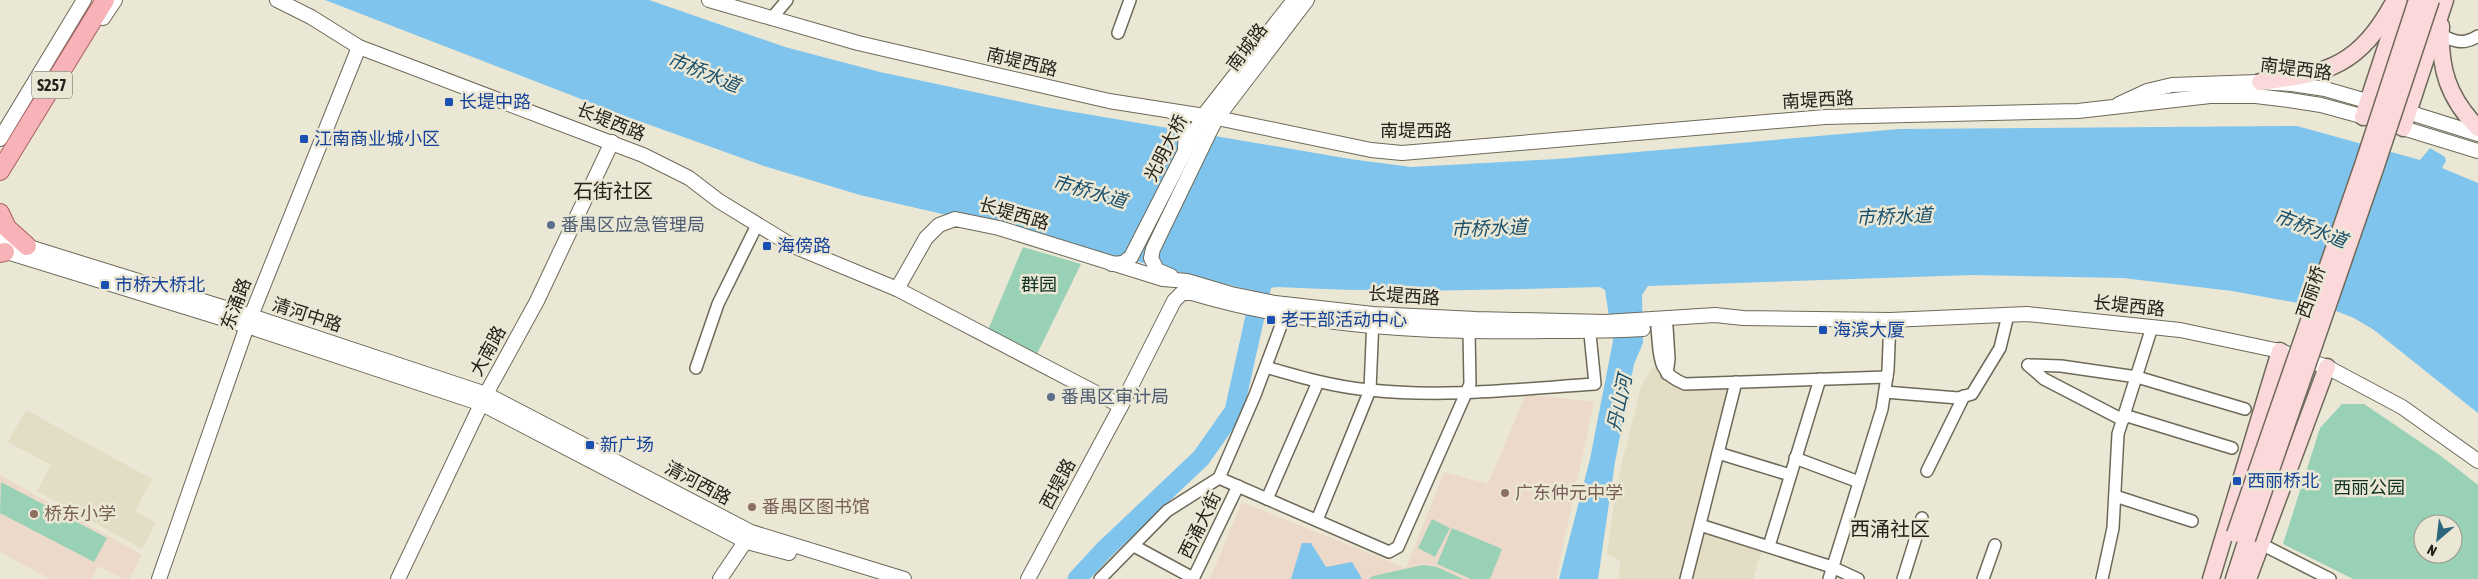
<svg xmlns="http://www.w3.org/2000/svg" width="2478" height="579" font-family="'Asap Condensed','Noto Sans SC',sans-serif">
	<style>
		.built { fill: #e2ddc4 }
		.education { fill: #ecd9c9 }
		.green { fill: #98d1b5; fill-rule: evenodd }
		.water { fill: #7ec4ed }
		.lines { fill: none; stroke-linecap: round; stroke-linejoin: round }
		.river { stroke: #7ec4ed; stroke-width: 19 }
		.minor-casing { stroke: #6d6959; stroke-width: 14 }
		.tertiary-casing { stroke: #6d6959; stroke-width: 16 }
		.secondary-casing { stroke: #6d6959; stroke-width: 19 }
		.primary-casing { stroke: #aa5f61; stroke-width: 20 }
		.minor { stroke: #fff; stroke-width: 11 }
		.tertiary { stroke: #fff; stroke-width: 14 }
		.secondary { stroke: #fbd9db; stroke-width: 16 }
		.primary { stroke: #f7b3b7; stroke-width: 18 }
		.secondary-bridge-casing { stroke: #6d6959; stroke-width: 19; stroke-linecap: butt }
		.secondary-bridge { stroke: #fbd9db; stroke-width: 16 }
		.transit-dot { fill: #1a4fb4; stroke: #ebe7d5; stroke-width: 2 }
		.service-dot { fill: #5c6f8a; stroke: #ebe7d5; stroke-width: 2 }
		.education-dot { fill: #8d6e63; stroke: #ebe7d5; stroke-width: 2 }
		.labels { text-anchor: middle; stroke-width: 5; stroke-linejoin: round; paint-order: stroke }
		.shield { fill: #ebe7d5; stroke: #605d53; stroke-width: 1 }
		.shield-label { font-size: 16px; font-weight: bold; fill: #24221b }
		.street-label { font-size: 18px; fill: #24221b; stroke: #ebe7d5 }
		.transit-label { font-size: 18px; fill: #164399; stroke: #ebe7d5; text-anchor: start }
		.service-label { font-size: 18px; fill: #4e5e75; stroke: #ebe7d5; text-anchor: start }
		.park-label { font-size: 18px; fill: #0e3122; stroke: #ebe7d5 }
		.education-label { font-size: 18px; fill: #785e54; stroke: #ebe7d5; text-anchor: start }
		.water-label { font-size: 19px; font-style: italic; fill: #1a506c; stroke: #ebe7d5 }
		.quarter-label { font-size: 20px; fill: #24221b; stroke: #ebe7d5 }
	</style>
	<rect width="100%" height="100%" fill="#ebe7d5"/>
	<g class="built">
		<path d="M 1670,342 L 1675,382 L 1732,384 L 1705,524 L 1763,546 L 1753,579 L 1619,579 L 1620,561 L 1607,554 L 1617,482 L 1641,386 Z"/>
		<path d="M 26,410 L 152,479 L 135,511 L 156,523 L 142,549 L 37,491 L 51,465 L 8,442 Z"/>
	</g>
	<g class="education">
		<path d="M 1526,394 L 1594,402 L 1556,579 L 1210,579 L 1242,502 L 1406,568 L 1444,472 L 1488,484 Z"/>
		<path d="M 0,475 L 142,555 L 129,579 L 124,579 L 98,566 L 92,579 L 50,579 L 0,552 Z"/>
	</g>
	<g class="green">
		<path d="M 1023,247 L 1081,264 L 1037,354 L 988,330 Z"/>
		<path d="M 2342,404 L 2364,404 L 2441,456 L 2478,485 L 2478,579 L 2353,579 L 2283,544 L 2320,428 ZM 2423,524 L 2453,524 L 2453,554 L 2423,554 Z"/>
		<path d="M 1,482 L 107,538 L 94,562 L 0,513 Z"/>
		<path d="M 1432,519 L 1450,528 L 1435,557 L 1418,548 Z"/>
		<path d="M 1452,528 L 1502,549 L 1490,579 L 1471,579 L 1437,564 Z"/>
		<path d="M 1423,565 L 1437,567 L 1463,579 L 1369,579 L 1373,576 Z"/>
	</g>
	<g class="water">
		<path d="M 325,0 L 649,0 L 785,47 L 880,72 L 1045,107 L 1350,159 L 1411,167 L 1557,159 L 1899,129 L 2297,126 L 2420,160 L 2430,148 L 2445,157 L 2446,161 L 2442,168 L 2478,183 L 2478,413 L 2374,330 L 2354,318 L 2331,309 L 2232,291 L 2123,278 L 1973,275 L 1648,286 L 1642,295 L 1643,343 L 1634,364 L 1615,462 L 1598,579 L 1559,579 L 1590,459 L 1613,341 L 1606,297 L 1605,290 L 1600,287 C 1492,290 1385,293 1278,287 L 1268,288 L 1267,292 L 1245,289 L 1042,237 L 860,195 L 764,166 L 625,116 Z"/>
		<path d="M 1302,543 L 1311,543 L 1326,567 L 1352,562 L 1362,579 L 1291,579 Z"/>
	</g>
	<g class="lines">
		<path class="river" d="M 1077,579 L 1104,550 L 1201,458 L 1234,411 L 1262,285 L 1258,267"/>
		<g class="minor-casing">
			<g id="minor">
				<path d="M 771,19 L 787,0"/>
				<path d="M 1118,33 L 1130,0"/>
				<path d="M 2441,35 C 2455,42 2464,45 2478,36"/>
				<path d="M 1657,328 C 1660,355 1656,373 1685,384 L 1887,377"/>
				<path d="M 2028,365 L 2061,366 L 2137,377 L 2245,409"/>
				<path d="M 2028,365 L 2044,379 L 2123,420"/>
				<path d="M 1266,367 C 1300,377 1334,387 1370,390 C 1444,398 1520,389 1595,384 L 1589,324"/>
				<path d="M 696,368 L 718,304 L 757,225"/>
				<path d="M 1667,374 L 1669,359 L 1667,327"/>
				<path d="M 1885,392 L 1958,398 L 1972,394 L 2000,348 L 2008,315"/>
				<path d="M 2124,415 L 2232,448"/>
				<path d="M 1718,453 L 1790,475"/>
				<path d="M 1795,458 L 1859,482"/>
				<path d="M 1927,471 L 1964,396"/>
				<path d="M 1219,478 L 1389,552 L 1398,547 L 1470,384 L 1469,332"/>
				<path d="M 2115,496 L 2192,521"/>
				<path d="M 1267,499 L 1318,382"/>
				<path d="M 1317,520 L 1370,390 L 1373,318"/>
				<path d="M 1700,525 L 1832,567 L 1858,579"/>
				<path d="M 2261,544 L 2330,579"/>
				<path d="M 1134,546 L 1193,578"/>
				<path d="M 1769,546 L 1820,379"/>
				<path d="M 1100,579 L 1167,511 L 1219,478 L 1255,395 L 1285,315"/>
				<path d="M 1193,579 L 1238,486"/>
				<path d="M 1686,579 L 1736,382"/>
				<path d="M 1829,579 L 1882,409 L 1888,370 L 1890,320"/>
				<path d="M 1903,579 L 1922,518"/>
				<path d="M 1983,579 L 1995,545"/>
				<path d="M 2102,579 L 2113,528 L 2118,434 L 2152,327"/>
			</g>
		</g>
		<g class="tertiary-casing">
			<g id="tertiary">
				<path d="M 277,0 L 311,17 L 359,47 L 643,155 L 689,178 L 719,201 L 791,245 L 897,289 L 1121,406"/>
				<path d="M 709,0 L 858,43 L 1109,101 L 1217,118 L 1371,150 L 1402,153 L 1825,117 L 2078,111 L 2210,96 L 2256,96 L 2289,100 L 2321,105 L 2372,119"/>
				<path d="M 103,18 L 115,0"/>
				<path d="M 2119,104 L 2147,91 L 2172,85 L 2257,82 L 2292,84 L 2325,89 L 2377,104"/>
				<path d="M 2398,109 L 2478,134"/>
				<path d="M 1171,111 C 1185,121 1187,130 1185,147"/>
				<path d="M 2393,125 L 2478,151"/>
				<path d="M 0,139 L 84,0"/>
				<path d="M 0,238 L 251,316 L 486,394 L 751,532 L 904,579"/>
				<path d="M 0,250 L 247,326 L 482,404 L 747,542 L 789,553"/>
				<path d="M 1112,264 L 1123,263 L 1131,257 L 1203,116 L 1294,0"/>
				<path d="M 1171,276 L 1157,270 L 1151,258 L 1153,249 L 1211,129 L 1217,118 L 1307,0"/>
				<path d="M 897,289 L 926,238 L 939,225 L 955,219 L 999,228 L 1163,279 L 1187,281 L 1231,294 L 1275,303 L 1373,314 L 1476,319 L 1605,322 L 1715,315 L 1743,318 L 1890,320 L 2027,314 L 2180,330 L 2280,351 L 2327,367 L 2402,407 L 2478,461"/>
				<path d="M 159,579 L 247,326 L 359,47"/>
				<path d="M 398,579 L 486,394 L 537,301 L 612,142"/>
				<path d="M 720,579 L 751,533"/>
				<path d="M 1028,579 L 1121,406 L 1174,301 L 1182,293 L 1192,293 C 1306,327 1426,333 1545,331 C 1578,331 1609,331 1643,329"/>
			</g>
		</g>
		<g class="secondary-casing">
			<g id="secondary">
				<path d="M 2441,26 C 2439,68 2448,98 2478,128"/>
				<path d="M 2260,82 C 2329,74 2360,65 2395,0"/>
				<path d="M 2363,117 L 2400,5"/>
				<path d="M 2403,128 L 2445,0"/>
				<path d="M 2211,579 L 2280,351"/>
				<path d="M 2234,579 L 2247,539"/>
				<path d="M 2248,579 L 2327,367"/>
			</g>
		</g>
		<g class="primary-casing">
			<g id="primary">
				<path d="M 0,171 L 105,0"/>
				<path d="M 0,213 L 7,228 L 27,246"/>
				<path d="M 0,253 L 5,252"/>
			</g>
		</g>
		<use href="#minor" class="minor"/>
		<use href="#tertiary" class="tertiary"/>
		<use href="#secondary" class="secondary"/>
		<use href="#primary" class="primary"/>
		<g class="secondary-bridge-casing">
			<g id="secondary-bridge">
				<path d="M 2235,534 L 2364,162 L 2417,0"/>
				<path d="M 2247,539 L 2376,166 L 2431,0"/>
			</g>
		</g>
		<use href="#secondary-bridge" class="secondary-bridge"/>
	</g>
	<g class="transit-dot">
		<rect x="444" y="97" width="10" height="10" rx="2.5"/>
		<rect x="299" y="134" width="10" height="10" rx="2.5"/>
		<rect x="762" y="241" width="10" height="10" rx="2.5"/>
		<rect x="100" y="280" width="10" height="10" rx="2.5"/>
		<rect x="1266" y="315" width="10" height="10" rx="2.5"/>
		<rect x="1818" y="325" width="10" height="10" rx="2.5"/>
		<rect x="585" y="440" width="10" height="10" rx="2.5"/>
		<rect x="2232" y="476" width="10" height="10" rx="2.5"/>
	</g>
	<g class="service-dot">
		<circle cx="551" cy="225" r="5"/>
		<circle cx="1051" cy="397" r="5"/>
	</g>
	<g class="education-dot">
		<circle cx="1505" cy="493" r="5"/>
		<circle cx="752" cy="507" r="5"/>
		<circle cx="34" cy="514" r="5"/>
	</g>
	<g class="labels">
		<rect class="shield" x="32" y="71.5" width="40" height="27" rx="4"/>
		<g class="shield-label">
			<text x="52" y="91">S257</text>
		</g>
		<g class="street-label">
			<text transform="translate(1247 47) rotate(-53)" y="6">南城路</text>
			<text transform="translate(1022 62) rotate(13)" y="6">南堤西路</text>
			<text transform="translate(2296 69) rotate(7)" y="6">南堤西路</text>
			<text transform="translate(1818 100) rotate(-3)" y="6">南堤西路</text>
			<text transform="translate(611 122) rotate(22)" y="6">长堤西路</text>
			<text x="1416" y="137">南堤西路</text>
			<text transform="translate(1166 148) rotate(-63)" y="6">光明大桥</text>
			<text transform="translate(1014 214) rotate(16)" y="6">长堤西路</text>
			<text transform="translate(2311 292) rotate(-71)" y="6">西丽桥</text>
			<text transform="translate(1404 296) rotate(4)" y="6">长堤西路</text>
			<text transform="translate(236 304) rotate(-69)" y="6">东涌路</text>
			<text transform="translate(2129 306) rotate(6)" y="6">长堤西路</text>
			<text transform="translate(307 315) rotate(18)" y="6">清河中路</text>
			<text transform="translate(488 351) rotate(-61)" y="6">大南路</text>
			<text transform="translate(698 483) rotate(28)" y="6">清河西路</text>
			<text transform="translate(1058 484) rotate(-62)" y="6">西堤路</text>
			<text transform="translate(1200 525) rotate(-64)" y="6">西涌大街</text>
		</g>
		<g class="transit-label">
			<text x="459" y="108">长堤中路</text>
			<text x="314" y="145">江南商业城小区</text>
			<text x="777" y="252">海傍路</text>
			<text x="115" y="291">市桥大桥北</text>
			<text x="1281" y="326">老干部活动中心</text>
			<text x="1833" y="336">海滨大厦</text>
			<text x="600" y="451">新广场</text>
			<text x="2247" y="487">西丽桥北</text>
		</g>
		<g class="service-label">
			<text x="561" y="231">番禺区应急管理局</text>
			<text x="1061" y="403">番禺区审计局</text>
		</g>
		<g class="park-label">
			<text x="1039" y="291">群园</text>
			<text x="2369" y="494">西丽公园</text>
		</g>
		<g class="education-label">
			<text x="1515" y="499">广东仲元中学</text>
			<text x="762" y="513">番禺区图书馆</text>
			<text x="44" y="520">桥东小学</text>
		</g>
		<g class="water-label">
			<text transform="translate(704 72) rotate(22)" y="7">市桥水道</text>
			<text transform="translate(1090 191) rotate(16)" y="7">市桥水道</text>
			<text transform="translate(1894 216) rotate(-2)" y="7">市桥水道</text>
			<text transform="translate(1489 228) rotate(-2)" y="7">市桥水道</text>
			<text transform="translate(2311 228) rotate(21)" y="7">市桥水道</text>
			<text transform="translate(1619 403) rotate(-78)" y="7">丹山河</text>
		</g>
		<g class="quarter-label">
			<text x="613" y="198">石街社区</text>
			<text x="1890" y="536">西涌社区</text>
		</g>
	</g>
	<g transform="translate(2438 539) rotate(208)"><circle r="24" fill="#ebe7d5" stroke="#9b988b"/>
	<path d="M0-4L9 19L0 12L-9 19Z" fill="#2c667f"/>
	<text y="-8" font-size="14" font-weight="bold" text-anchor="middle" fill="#24221b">N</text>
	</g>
</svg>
